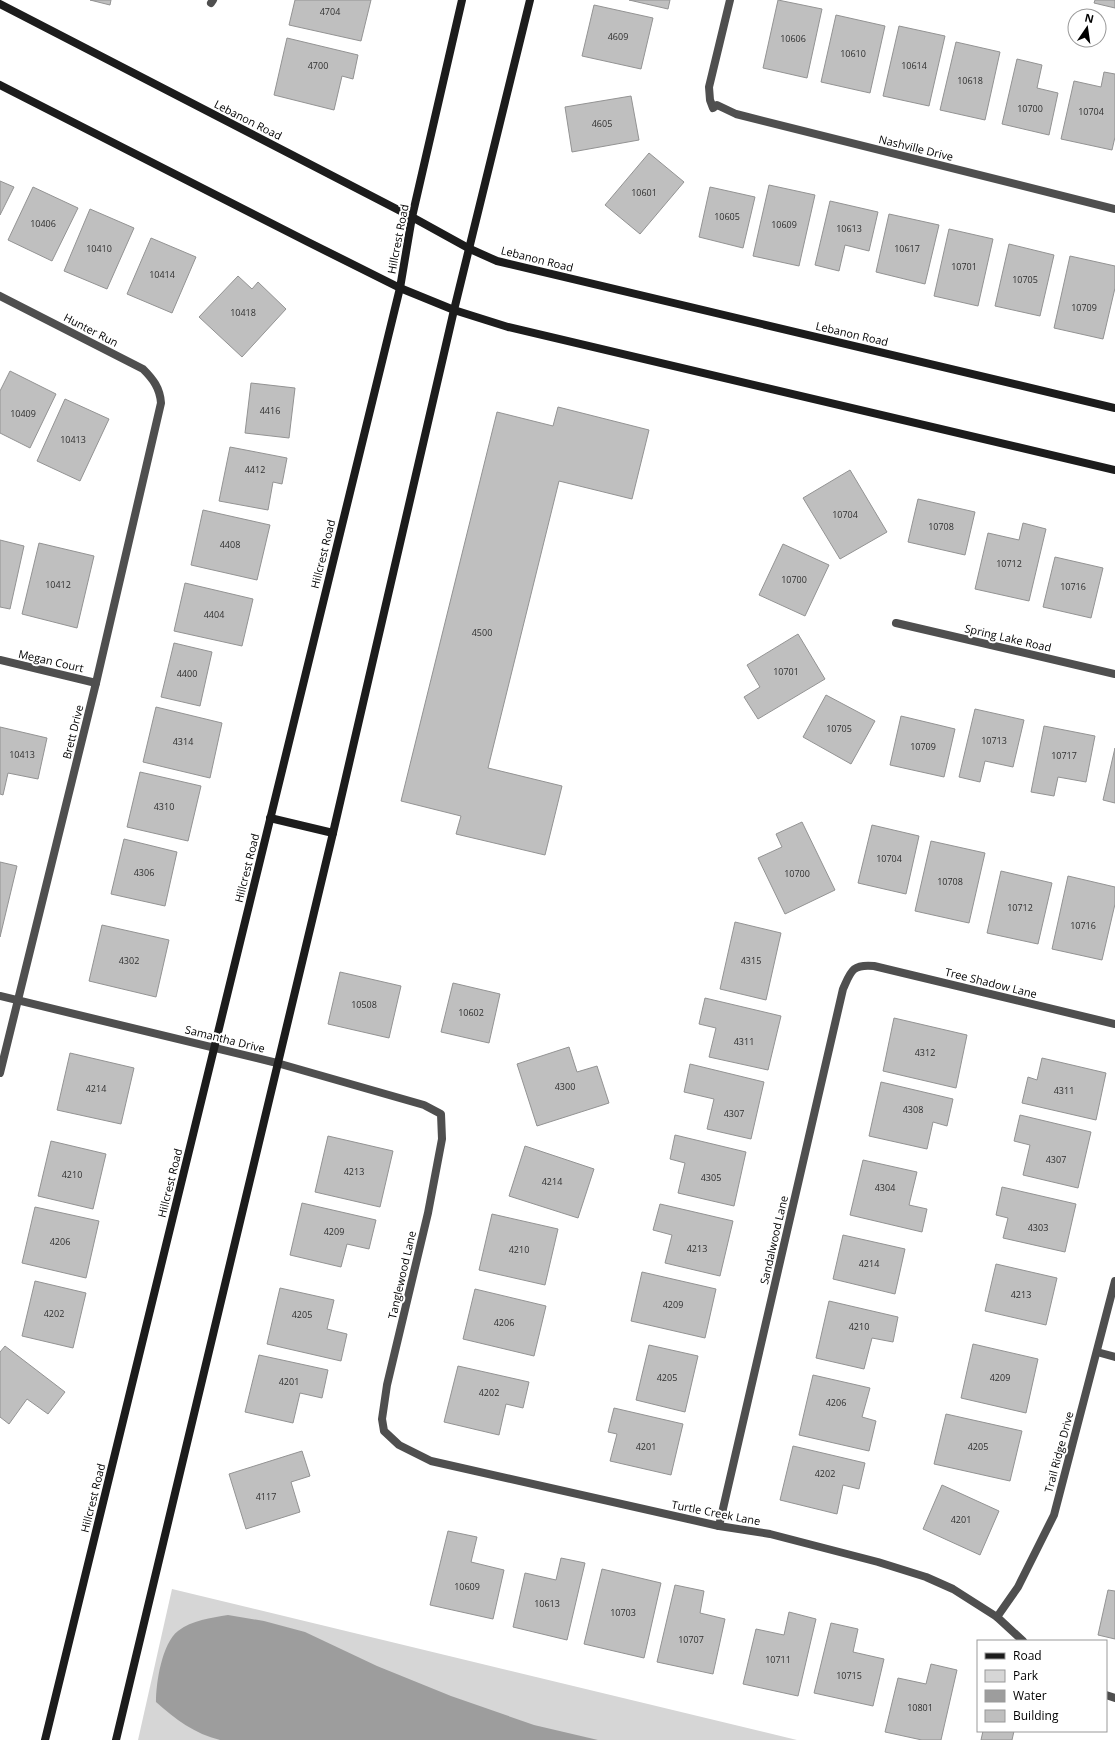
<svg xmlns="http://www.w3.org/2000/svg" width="1115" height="1740" font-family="'Open Sans',sans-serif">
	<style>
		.green { fill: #d6d6d6 }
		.water { fill: #9d9d9d }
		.building { fill: #bfbfbf; stroke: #939393 }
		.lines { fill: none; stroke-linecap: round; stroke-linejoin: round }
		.street { stroke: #4f4f4f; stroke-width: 8 }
		.secondary { stroke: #1c1c1c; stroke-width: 8 }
		.labels { text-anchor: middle; stroke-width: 4; stroke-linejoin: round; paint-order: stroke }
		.number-label { font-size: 9px; fill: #303030 }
		.street-label { font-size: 11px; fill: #000; stroke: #fff }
	</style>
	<rect width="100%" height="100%" fill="#fff"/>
	<path class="green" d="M 172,1589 L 797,1740 L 138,1740 Z"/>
	<path class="water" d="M 228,1615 L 264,1621 L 305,1632 L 377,1666 L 451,1696 L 534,1725 L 598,1740 L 220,1740 C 195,1734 175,1719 156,1702 C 156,1683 162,1643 178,1631 C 192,1620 211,1618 228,1615 Z"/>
	<g class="building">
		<path d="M 90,0 L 111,0 L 110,5 Z"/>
		<path d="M 295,0 L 371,0 L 361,41 L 289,25 Z"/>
		<path d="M 629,0 L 670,0 L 668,9 Z"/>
		<path d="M 778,0 L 822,9 L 807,78 L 763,68 Z"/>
		<path d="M 1095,0 L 1115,0 L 1115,8 L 1094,3 Z"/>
		<path d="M 594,5 L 653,18 L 641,69 L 582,56 Z"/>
		<path d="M 836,15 L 885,26 L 870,93 L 821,82 Z"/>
		<path d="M 899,26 L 945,36 L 929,106 L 883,96 Z"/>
		<path d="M 287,38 L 358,55 L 353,79 L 342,76 L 334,110 L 274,95 Z"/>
		<path d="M 956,42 L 1000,52 L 985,120 L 940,110 Z"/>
		<path d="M 1017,59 L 1042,65 L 1037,88 L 1058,93 L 1049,135 L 1002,124 Z"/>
		<path d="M 1104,72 L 1115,74 L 1115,137 L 1112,150 L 1061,139 L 1074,81 L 1101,87 Z"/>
		<path d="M 631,96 L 639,140 L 572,152 L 565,107 Z"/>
		<path d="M 649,153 L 684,182 L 640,234 L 605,205 Z"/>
		<path d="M 0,181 L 14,187 L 0,215 Z"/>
		<path d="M 769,185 L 815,195 L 799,266 L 753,256 Z"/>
		<path d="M 33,187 L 78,208 L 52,261 L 8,240 Z"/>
		<path d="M 710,187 L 755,197 L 743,248 L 699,237 Z"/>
		<path d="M 830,201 L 878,212 L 869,251 L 845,245 L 839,271 L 815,265 Z"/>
		<path d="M 90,209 L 134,228 L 107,289 L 64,271 Z"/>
		<path d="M 889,214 L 939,225 L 925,284 L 876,272 Z"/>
		<path d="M 949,229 L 993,239 L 978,306 L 934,296 Z"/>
		<path d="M 151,238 L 196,257 L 172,313 L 127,294 Z"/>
		<path d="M 1009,244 L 1054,255 L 1040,316 L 995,306 Z"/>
		<path d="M 1070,256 L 1115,266 L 1115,288 L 1103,339 L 1054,328 Z"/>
		<path d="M 238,276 L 252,289 L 258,282 L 286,309 L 242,357 L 199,317 Z"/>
		<path d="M 10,371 L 56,394 L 30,448 L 0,433 L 0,391 Z"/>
		<path d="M 251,383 L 295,388 L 289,438 L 245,433 Z"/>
		<path d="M 65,399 L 109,419 L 80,481 L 37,461 Z"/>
		<path d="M 558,407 L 649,430 L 632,499 L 559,481 L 488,768 L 562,786 L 545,855 L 456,834 L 461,816 L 401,801 L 497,412 L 553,426 Z"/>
		<path d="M 230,447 L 287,458 L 282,484 L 273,482 L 268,510 L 219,501 Z"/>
		<path d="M 850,470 L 887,532 L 840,559 L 803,498 Z"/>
		<path d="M 918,499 L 975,512 L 965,555 L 908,542 Z"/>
		<path d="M 203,510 L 270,525 L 257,580 L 191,565 Z"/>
		<path d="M 1023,523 L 1046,529 L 1029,601 L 975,589 L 988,533 L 1019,540 Z"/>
		<path d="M 0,540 L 24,546 L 10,609 L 0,607 Z"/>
		<path d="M 39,543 L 94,556 L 77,628 L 22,614 Z"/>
		<path d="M 783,544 L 829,565 L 805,616 L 759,595 Z"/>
		<path d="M 1055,557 L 1103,568 L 1091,618 L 1043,607 Z"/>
		<path d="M 185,583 L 253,599 L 242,646 L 174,631 Z"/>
		<path d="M 798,634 L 825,679 L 758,719 L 744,697 L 760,687 L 747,665 Z"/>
		<path d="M 174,643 L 212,652 L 200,706 L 161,697 Z"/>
		<path d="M 826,695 L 875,721 L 851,764 L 803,737 Z"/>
		<path d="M 156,707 L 222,723 L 210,778 L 143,762 Z"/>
		<path d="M 975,709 L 1024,720 L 1013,767 L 985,761 L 980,782 L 959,777 Z"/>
		<path d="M 901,716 L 955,729 L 944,777 L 890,765 Z"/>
		<path d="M 1044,726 L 1095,736 L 1086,782 L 1058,777 L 1054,796 L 1031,792 Z"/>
		<path d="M 0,727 L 47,738 L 38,779 L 8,773 L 3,795 L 0,794 Z"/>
		<path d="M 1115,748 L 1115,803 L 1103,800 Z"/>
		<path d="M 140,772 L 201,786 L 188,841 L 127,827 Z"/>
		<path d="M 802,822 L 835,890 L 785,914 L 758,858 L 782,847 L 776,834 Z"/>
		<path d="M 872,825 L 919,836 L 906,894 L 858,883 Z"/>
		<path d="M 124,839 L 177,852 L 165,906 L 111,894 Z"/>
		<path d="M 931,841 L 985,853 L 969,923 L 915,911 Z"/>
		<path d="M 0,862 L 17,866 L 0,937 Z"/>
		<path d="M 1001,871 L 1052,883 L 1038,944 L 987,933 Z"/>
		<path d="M 1068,876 L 1115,887 L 1115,904 L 1102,960 L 1052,949 Z"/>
		<path d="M 735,922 L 781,933 L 766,1000 L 720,989 Z"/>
		<path d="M 102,925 L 169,940 L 156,997 L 89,981 Z"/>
		<path d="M 340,972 L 401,986 L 389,1038 L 328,1024 Z"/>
		<path d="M 453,983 L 500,994 L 489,1043 L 441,1032 Z"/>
		<path d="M 705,998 L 781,1016 L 768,1070 L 709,1057 L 716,1028 L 699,1024 Z"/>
		<path d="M 894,1018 L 967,1035 L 956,1088 L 883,1071 Z"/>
		<path d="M 569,1047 L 577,1072 L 597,1066 L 609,1103 L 537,1126 L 517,1064 Z"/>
		<path d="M 70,1053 L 134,1068 L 121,1124 L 57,1110 Z"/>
		<path d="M 1042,1058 L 1106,1073 L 1096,1120 L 1022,1103 L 1028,1077 L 1037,1080 Z"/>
		<path d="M 690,1064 L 764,1082 L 751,1139 L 707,1129 L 714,1099 L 684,1092 Z"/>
		<path d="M 881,1082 L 953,1099 L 947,1126 L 933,1122 L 927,1149 L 869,1136 Z"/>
		<path d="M 1020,1115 L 1091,1132 L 1078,1188 L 1023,1175 L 1030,1145 L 1014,1141 Z"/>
		<path d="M 675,1135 L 746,1152 L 734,1206 L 678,1193 L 685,1163 L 670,1159 Z"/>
		<path d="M 328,1136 L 393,1151 L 380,1207 L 315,1192 Z"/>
		<path d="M 51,1141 L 106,1154 L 93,1209 L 38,1196 Z"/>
		<path d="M 525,1146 L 594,1169 L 578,1218 L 509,1196 Z"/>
		<path d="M 863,1160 L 917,1172 L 909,1205 L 927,1209 L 922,1232 L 850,1215 Z"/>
		<path d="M 1002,1187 L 1076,1204 L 1065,1252 L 1003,1238 L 1008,1218 L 996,1215 Z"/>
		<path d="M 302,1203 L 376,1220 L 369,1249 L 347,1244 L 341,1267 L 290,1255 Z"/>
		<path d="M 660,1204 L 733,1221 L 720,1276 L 665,1263 L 672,1235 L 653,1230 Z"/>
		<path d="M 35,1207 L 99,1221 L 86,1278 L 22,1263 Z"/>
		<path d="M 492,1214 L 558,1229 L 545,1285 L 479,1270 Z"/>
		<path d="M 843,1235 L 905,1249 L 895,1294 L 833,1279 Z"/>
		<path d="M 996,1264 L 1057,1278 L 1046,1325 L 985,1311 Z"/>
		<path d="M 642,1272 L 716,1289 L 705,1338 L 631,1321 Z"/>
		<path d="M 35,1281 L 86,1293 L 73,1348 L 22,1336 Z"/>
		<path d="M 280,1288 L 334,1300 L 327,1329 L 347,1334 L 341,1361 L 267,1344 Z"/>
		<path d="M 475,1289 L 546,1306 L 534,1356 L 463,1339 Z"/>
		<path d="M 829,1301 L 898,1317 L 893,1342 L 872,1338 L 864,1369 L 816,1358 Z"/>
		<path d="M 973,1344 L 1038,1359 L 1026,1413 L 961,1398 Z"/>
		<path d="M 649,1345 L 698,1356 L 685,1412 L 636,1400 Z"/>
		<path d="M 5,1346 L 65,1392 L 48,1414 L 27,1399 L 9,1424 L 0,1417 L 0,1352 Z"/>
		<path d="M 259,1355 L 328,1370 L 322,1398 L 300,1393 L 293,1423 L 245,1412 Z"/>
		<path d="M 458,1366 L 529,1382 L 523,1408 L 506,1404 L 499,1435 L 444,1422 Z"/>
		<path d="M 813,1375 L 870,1388 L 862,1417 L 876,1421 L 869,1451 L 799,1435 Z"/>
		<path d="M 614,1408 L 683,1424 L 671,1475 L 610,1461 L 617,1434 L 608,1432 Z"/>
		<path d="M 946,1414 L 1022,1431 L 1010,1481 L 934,1464 Z"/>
		<path d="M 793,1446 L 865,1463 L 859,1489 L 843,1485 L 837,1514 L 780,1500 Z"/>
		<path d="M 302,1451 L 310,1476 L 291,1482 L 300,1512 L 246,1529 L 229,1474 Z"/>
		<path d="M 942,1485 L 999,1511 L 980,1555 L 923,1529 Z"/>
		<path d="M 448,1531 L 477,1537 L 471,1562 L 504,1570 L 493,1619 L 430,1605 Z"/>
		<path d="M 561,1558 L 585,1563 L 567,1640 L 513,1627 L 525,1573 L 556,1580 Z"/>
		<path d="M 602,1569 L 661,1583 L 644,1658 L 584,1644 Z"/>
		<path d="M 675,1585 L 704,1591 L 700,1613 L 725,1619 L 713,1674 L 657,1662 Z"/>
		<path d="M 1108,1590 L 1115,1591 L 1115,1639 L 1098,1635 Z"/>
		<path d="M 789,1612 L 816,1619 L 798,1696 L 743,1684 L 756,1629 L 784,1635 Z"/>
		<path d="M 831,1623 L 858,1629 L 853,1652 L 884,1659 L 873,1706 L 814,1693 Z"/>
		<path d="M 931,1664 L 957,1670 L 941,1740 L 922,1740 L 885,1732 L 898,1678 L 926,1684 Z"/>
		<path d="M 983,1731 L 1014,1731 L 1012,1740 L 981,1740 Z"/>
	</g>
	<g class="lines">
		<g class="street">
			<path d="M 730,0 L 709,87 L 710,100 L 713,108 L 717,105 L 736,114 L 1115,209"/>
			<path d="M 211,3 L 213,0"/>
			<path d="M 0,296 L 143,369 C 153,379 160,388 161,403 L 96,683 L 0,1073"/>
			<path d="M 896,623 L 1115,674"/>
			<path d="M 0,660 L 96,683"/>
			<path d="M 0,996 L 277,1063 L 424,1105 L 441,1114 L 442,1139 L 428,1213 L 387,1385 L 382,1419 L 384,1431 L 399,1445 L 431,1461 L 719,1526 L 770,1534 L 878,1562 L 926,1577 L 953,1589 L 997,1617 L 1023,1641"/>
			<path d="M 1097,1352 L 1115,1357"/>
			<path d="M 719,1526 L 843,989 C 851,971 852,964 874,966 L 1115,1024"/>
			<path d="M 997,1617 L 1018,1587 L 1054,1515 L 1115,1281"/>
			<path d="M 1106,1695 L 1115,1698"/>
		</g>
		<g class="secondary">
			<path d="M 0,4 L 412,217 L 470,249 L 497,261 L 1115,408"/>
			<path d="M 0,85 L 308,242 L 400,288 L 454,310 L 508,327 L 1115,470"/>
			<path d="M 270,818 L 333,833"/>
			<path d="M 45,1740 L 400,288 L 412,217 L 462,0"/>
			<path d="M 116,1740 L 333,833 L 454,310 L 530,0"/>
		</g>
	</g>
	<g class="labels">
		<g class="number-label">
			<text x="330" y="15">4704</text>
			<text x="618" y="40">4609</text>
			<text x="793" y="42">10606</text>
			<text x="853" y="57">10610</text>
			<text x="318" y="69">4700</text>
			<text x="914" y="69">10614</text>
			<text x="970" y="84">10618</text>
			<text x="1030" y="112">10700</text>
			<text x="1091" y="115">10704</text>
			<text x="602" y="127">4605</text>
			<text x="644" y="196">10601</text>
			<text x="727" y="220">10605</text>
			<text x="43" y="227">10406</text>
			<text x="784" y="228">10609</text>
			<text x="849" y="232">10613</text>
			<text x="99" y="252">10410</text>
			<text x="907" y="252">10617</text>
			<text x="964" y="270">10701</text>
			<text x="162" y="278">10414</text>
			<text x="1025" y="283">10705</text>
			<text x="1084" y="311">10709</text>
			<text x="243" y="316">10418</text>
			<text x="270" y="414">4416</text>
			<text x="23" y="417">10409</text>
			<text x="73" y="443">10413</text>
			<text x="255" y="473">4412</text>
			<text x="845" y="518">10704</text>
			<text x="941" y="530">10708</text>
			<text x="230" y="548">4408</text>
			<text x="1009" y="567">10712</text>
			<text x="794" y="583">10700</text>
			<text x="58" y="588">10412</text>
			<text x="1073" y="590">10716</text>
			<text x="214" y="618">4404</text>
			<text x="482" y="636">4500</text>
			<text x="786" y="675">10701</text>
			<text x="187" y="677">4400</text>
			<text x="839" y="732">10705</text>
			<text x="994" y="744">10713</text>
			<text x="183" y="745">4314</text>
			<text x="923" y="750">10709</text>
			<text x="22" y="758">10413</text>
			<text x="1064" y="759">10717</text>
			<text x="164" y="810">4310</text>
			<text x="889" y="862">10704</text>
			<text x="144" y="876">4306</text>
			<text x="797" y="877">10700</text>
			<text x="950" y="885">10708</text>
			<text x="1020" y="911">10712</text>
			<text x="1083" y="929">10716</text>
			<text x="129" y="964">4302</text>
			<text x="751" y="964">4315</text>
			<text x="364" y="1008">10508</text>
			<text x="471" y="1016">10602</text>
			<text x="744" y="1045">4311</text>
			<text x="925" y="1056">4312</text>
			<text x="565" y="1090">4300</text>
			<text x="96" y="1092">4214</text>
			<text x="1064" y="1094">4311</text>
			<text x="913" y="1113">4308</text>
			<text x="734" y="1117">4307</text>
			<text x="1056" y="1163">4307</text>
			<text x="354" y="1175">4213</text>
			<text x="72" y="1178">4210</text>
			<text x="711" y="1181">4305</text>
			<text x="552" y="1185">4214</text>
			<text x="885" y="1191">4304</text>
			<text x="1038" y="1231">4303</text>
			<text x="334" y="1235">4209</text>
			<text x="60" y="1245">4206</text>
			<text x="697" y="1252">4213</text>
			<text x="519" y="1253">4210</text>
			<text x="869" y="1267">4214</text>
			<text x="1021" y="1298">4213</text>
			<text x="673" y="1308">4209</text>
			<text x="54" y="1317">4202</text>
			<text x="302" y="1318">4205</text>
			<text x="504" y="1326">4206</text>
			<text x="859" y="1330">4210</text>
			<text x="667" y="1381">4205</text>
			<text x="1000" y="1381">4209</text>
			<text x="289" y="1385">4201</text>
			<text x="489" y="1396">4202</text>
			<text x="836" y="1406">4206</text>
			<text x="646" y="1450">4201</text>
			<text x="978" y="1450">4205</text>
			<text x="825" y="1477">4202</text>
			<text x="266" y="1500">4117</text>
			<text x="961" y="1523">4201</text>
			<text x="467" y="1590">10609</text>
			<text x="547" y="1607">10613</text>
			<text x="623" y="1616">10703</text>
			<text x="691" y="1643">10707</text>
			<text x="778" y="1663">10711</text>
			<text x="849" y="1679">10715</text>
			<text x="920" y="1711">10801</text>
		</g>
		<g class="street-label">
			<text transform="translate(248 120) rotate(27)" y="4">Lebanon Road</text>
			<text transform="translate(916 148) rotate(14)" y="4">Nashville Drive</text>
			<text transform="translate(398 239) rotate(-79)" y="4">Hillcrest Road</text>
			<text transform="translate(537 259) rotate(14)" y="4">Lebanon Road</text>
			<text transform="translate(91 330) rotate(27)" y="4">Hunter Run</text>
			<text transform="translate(852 334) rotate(13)" y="4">Lebanon Road</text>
			<text transform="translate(323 554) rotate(-76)" y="4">Hillcrest Road</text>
			<text transform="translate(1008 638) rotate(13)" y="4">Spring Lake Road</text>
			<text transform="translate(51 661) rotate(13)" y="4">Megan Court</text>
			<text transform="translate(73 732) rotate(-76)" y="4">Brett Drive</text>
			<text transform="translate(247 868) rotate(-76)" y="4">Hillcrest Road</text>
			<text transform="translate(991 983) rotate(14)" y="4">Tree Shadow Lane</text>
			<text transform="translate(225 1039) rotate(14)" y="4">Samantha Drive</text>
			<text transform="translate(170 1183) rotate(-76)" y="4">Hillcrest Road</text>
			<text transform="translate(774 1240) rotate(-77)" y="4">Sandalwood Lane</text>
			<text transform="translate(402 1275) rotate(-77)" y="4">Tanglewood Lane</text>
			<text transform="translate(1059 1452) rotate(-75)" y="4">Trail Ridge Drive</text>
			<text transform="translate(93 1498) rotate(-76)" y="4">Hillcrest Road</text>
			<text transform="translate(716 1513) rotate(11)" y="4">Turtle Creek Lane</text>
		</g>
	</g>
	<rect x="977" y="1640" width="130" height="92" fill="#ffffff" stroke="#999999"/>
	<rect x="985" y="1653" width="20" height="6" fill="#1c1c1c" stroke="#999999"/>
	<text x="1013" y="1660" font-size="12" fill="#000000">Road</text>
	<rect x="985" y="1670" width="20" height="12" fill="#d6d6d6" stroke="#999999"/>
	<text x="1013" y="1680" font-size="12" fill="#000000">Park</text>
	<rect x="985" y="1690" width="20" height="12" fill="#9d9d9d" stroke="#999999"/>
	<text x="1013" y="1700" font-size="12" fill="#000000">Water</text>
	<rect x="985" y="1710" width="20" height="12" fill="#bfbfbf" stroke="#999999"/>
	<text x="1013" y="1720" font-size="12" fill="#000000">Building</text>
	<g transform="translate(1087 28) rotate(13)"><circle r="19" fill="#ffffff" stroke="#999999"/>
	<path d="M0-3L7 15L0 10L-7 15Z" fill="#000000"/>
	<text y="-6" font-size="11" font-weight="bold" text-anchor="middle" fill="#000000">N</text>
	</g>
</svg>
